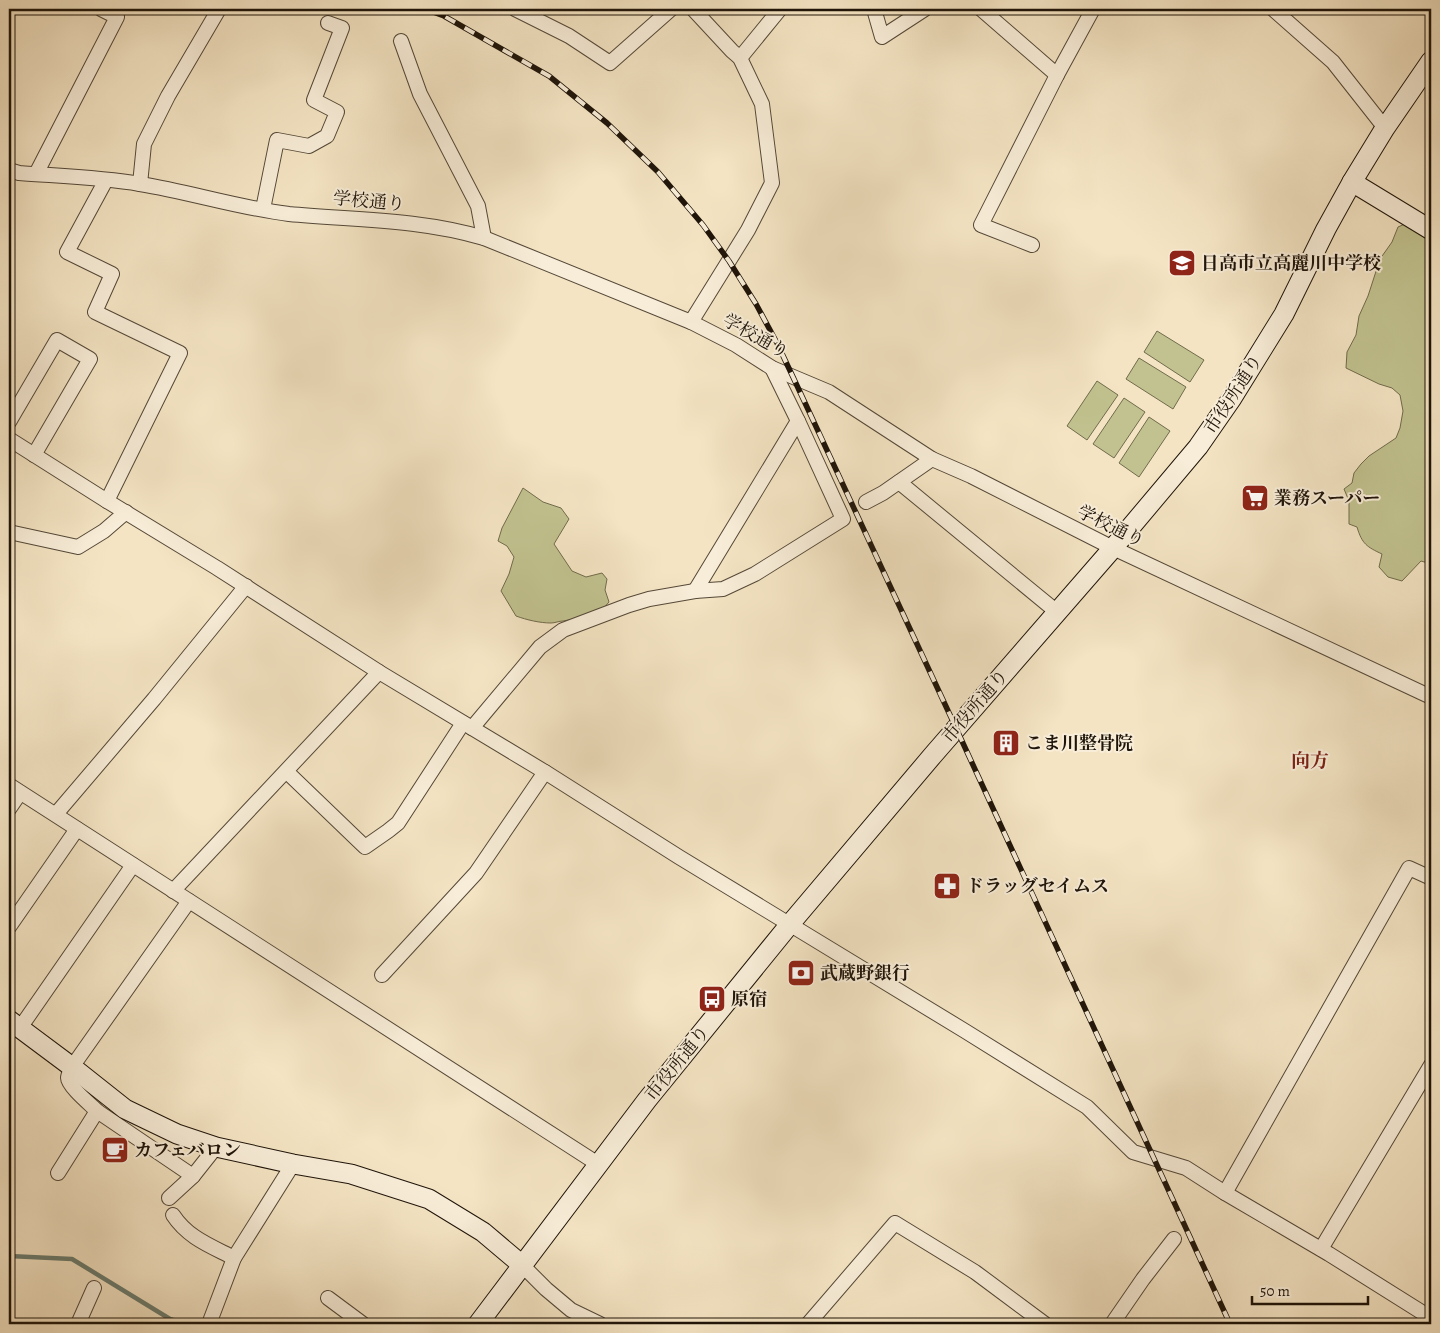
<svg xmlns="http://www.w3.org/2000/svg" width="1440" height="1333" font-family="Alegreya,'Noto Serif JP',serif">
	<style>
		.green { fill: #c1c28f; stroke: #706b4c }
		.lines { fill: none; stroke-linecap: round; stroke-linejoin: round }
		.stream { stroke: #6a7b6e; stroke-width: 4.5 }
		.street-casing { stroke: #544838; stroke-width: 16 }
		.secondary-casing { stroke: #1e1409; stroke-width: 21 }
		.street { stroke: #f8edd8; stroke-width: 14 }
		.secondary { stroke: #f8edd8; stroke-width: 19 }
		.rail-casing { stroke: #1e1409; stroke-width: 5.5 }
		.rail { stroke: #f8edd8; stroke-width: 4; stroke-dasharray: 11; stroke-linecap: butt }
		.labels { text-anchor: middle; stroke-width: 4; stroke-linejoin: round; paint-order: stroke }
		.street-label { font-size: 18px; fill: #1e1409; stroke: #f8edd8 }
		.poi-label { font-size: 18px; font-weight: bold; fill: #1e1409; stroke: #f8edd8; text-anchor: start }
		.neighbourhood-label { font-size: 19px; font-weight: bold; fill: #7a1f14; stroke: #f8edd8 }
	</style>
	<rect width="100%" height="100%" fill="#f4e4c3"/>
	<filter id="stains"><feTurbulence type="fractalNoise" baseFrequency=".004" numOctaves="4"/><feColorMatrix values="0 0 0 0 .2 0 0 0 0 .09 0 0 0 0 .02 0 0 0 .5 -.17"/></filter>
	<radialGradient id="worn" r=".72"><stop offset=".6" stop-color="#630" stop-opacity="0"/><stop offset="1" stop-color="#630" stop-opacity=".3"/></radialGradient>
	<g class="green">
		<path d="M 1407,223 L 1431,236 L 1431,564 L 1421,561 L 1402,581 L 1388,577 L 1379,567 L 1382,554 C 1367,547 1362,544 1357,527 L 1349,524 L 1349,501 L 1344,489 L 1352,483 L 1354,473 L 1361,464 L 1369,456 L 1396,438 L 1400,428 L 1403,411 L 1400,395 L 1392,388 L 1379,384 L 1346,368 L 1347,352 L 1356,335 L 1359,316 L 1368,296 L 1380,259 L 1392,242 L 1398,227 Z"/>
		<path d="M 1157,331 L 1204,360 L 1190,382 L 1144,352 Z"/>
		<path d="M 1139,358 L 1186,387 L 1173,409 L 1126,379 Z"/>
		<path d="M 1097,381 L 1118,395 L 1087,440 L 1067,426 Z"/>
		<path d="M 1124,398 L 1145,412 L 1114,458 L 1093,444 Z"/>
		<path d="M 1149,417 L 1170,431 L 1139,477 L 1119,463 Z"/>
		<path d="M 523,488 L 543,502 L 561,508 L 569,519 L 554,544 L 572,571 L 586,577 L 602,573 L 607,579 L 605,590 L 609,602 C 599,616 579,618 563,621 C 559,621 555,623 551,623 C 540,623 527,620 516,616 L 501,591 L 509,574 L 514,557 L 507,546 L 498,541 L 502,528 Z"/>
	</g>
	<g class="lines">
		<path class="stream" d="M 9,1256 L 72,1259 L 170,1319 L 185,1324"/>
		<g class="street-casing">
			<g id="street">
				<path d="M 515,9 L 569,36 L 610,63 L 671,9"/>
				<path d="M 874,9 L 882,37 L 925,9"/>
				<path d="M 981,9 L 1057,75"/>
				<path d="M 1273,9 L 1333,62 L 1385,128"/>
				<path d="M 401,41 L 420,94 L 478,206 L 484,238"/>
				<path d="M 740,58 L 780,9"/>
				<path d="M 9,170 L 19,173 C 59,176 100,177 140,184 C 190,192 239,208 289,214 C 355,220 420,219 484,238 L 691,322 L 736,345 L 772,368 L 829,392 L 932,459 L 971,476 L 1113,548 L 1431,697"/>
				<path d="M 36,174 L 117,17 L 101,9"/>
				<path d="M 106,180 L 67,252 L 112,274 L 95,312 L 180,353 L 107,501"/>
				<path d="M 140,184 L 144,144 L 168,96 L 219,9"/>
				<path d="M 263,209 L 277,140 L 309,146 L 327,136 L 337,112 L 314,100 L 342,28 L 328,23"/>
				<path d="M 1032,245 L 981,225 L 1057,75 L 1093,9"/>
				<path d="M 691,322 L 748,230 L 772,183 L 762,104 L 740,58 L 732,51 L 693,9"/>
				<path d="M 9,422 L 57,340 L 90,359 L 34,455"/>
				<path d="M 9,439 L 107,501 L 217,568 L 379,672 L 545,772 L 679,857 L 965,1031 L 1087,1107 L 1133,1152 L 1186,1168 L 1225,1193 L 1329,1254 L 1431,1318"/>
				<path d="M 899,482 L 1057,612"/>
				<path d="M 866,502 L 883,493 L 932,459"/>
				<path d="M 9,532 L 78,547 L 104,531 L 126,512"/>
				<path d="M 695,591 L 798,421"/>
				<path d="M 472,728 L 540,647 L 563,630 L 629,605 L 649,599 L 695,591 L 723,589 L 755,574 L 843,519 L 798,421 L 772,368"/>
				<path d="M 287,772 L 365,847 L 388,831 L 398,823 L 463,723"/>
				<path d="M 9,785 L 598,1164"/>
				<path d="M 9,809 L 20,793"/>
				<path d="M 56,814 L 154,699 L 246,586"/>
				<path d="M 173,891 L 379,672"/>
				<path d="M 189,901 L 72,1067 C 71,1070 68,1074 68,1078 C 68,1086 91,1105 97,1111 L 193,1176"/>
				<path d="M 9,927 L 77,829"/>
				<path d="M 382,975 L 476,873 L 545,772"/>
				<path d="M 20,1028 L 133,865"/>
				<path d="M 58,1173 L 97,1111"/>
				<path d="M 1225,1193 L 1409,868 L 1431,878"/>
				<path d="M 169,1198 L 193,1176 L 216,1147"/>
				<path d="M 173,1215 C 188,1238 211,1246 234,1258"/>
				<path d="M 1321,1249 L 1431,1065"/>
				<path d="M 522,1265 L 546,1289 L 571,1310 L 600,1324"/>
				<path d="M 328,1298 L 363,1324"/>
				<path d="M 78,1324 L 94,1288"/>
				<path d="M 209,1324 L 234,1258 L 293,1164"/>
				<path d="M 808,1324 L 895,1223 L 975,1272 L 1045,1324"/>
				<path d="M 1112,1324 L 1143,1279 L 1174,1239"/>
			</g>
		</g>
		<g class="secondary-casing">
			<g id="secondary">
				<path d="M 1352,182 L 1431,230"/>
				<path d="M 9,1020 L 72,1067 L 125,1109 L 177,1134 L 216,1147 L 293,1164 L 351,1174 L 429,1199 L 483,1232 L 522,1265"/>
				<path d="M 478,1324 L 647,1100 L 790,924 L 933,755 L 1113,548 L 1198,447 L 1232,398 L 1284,314 L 1326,229 L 1352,182 L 1385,128 L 1431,61"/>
			</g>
		</g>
		<use href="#street" class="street"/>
		<use href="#secondary" class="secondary"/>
		<g class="rail-casing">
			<path id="rail" d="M 425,9 L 444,16 L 549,76 L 607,123 L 658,172 L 703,225 L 729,261 L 756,304 L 777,343 L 793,377 L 956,728 L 1230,1324"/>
		</g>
		<use href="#rail" class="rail"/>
	</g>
	<defs>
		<g id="school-square" transform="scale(1.4375)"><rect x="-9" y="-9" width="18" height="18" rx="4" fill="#8f2418" stroke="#f8edd8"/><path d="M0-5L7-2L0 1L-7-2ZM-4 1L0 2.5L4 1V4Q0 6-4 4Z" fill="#fff"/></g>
		<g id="supermarket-square" transform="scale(1.4375)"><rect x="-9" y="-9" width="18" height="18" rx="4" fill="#8f2418" stroke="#f8edd8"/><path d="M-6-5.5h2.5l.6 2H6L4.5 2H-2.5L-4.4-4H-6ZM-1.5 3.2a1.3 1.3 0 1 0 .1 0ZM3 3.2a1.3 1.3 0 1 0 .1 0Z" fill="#fff"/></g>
		<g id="building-square" transform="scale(1.4375)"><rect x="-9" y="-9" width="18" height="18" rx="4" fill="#8f2418" stroke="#f8edd8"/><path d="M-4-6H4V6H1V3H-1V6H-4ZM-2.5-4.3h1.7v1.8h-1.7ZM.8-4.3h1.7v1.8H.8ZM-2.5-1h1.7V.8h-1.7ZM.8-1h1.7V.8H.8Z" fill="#fff"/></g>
		<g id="pharmacy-square" transform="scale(1.4375)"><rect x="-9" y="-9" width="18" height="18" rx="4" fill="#8f2418" stroke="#f8edd8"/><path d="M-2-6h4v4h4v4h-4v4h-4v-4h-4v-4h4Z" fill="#fff"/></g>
		<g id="bank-square" transform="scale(1.4375)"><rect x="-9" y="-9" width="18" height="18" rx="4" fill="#8f2418" stroke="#f8edd8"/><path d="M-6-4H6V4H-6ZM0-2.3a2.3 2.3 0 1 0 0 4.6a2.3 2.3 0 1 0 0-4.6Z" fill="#fff"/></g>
		<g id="bus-square" transform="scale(1.4375)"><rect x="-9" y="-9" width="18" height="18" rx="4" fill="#8f2418" stroke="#f8edd8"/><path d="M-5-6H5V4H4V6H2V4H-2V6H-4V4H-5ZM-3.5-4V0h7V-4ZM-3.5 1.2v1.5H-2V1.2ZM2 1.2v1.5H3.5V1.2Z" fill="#fff"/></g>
		<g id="cafe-square" transform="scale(1.4375)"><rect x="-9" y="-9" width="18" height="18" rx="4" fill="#8f2418" stroke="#f8edd8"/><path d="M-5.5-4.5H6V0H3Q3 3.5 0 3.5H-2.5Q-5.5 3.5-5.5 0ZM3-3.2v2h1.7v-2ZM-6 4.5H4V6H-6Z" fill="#fff"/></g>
	</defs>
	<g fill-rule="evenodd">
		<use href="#school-square" x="1182" y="263"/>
		<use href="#supermarket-square" x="1255" y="498"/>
		<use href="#building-square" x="1006" y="743"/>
		<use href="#pharmacy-square" x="947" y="886"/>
		<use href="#bank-square" x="801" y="973"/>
		<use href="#bus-square" x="712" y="999"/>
		<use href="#cafe-square" x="115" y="1150"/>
	</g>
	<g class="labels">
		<g class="street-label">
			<text transform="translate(369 201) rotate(5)" y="6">学校通り</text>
			<text transform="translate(756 336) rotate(29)" y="6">学校通り</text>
			<text transform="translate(1233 394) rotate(-57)" y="6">市役所通り</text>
			<text transform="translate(1111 526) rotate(26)" y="6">学校通り</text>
			<text transform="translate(975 706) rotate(-49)" y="6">市役所通り</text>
			<text transform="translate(677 1063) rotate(-51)" y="6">市役所通り</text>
		</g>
		<g class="poi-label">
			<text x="1201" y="269">日高市立高麗川中学校</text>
			<text x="1274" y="504">業務スーパー</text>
			<text x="1025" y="749">こま川整骨院</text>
			<text x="966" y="892">ドラッグセイムス</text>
			<text x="820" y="979">武蔵野銀行</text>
			<text x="731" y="1005">原宿</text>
			<text x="134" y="1156">カフェバロン</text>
		</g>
		<g class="neighbourhood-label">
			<text x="1310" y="767">向方</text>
		</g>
	</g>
	<rect width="1440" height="1333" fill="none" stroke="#f4e4c3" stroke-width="30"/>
	<rect x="10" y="10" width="1420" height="1313" fill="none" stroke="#1e1409" stroke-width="2.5"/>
	<rect x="15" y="15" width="1410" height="1303" fill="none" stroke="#1e1409"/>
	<path d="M1252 1296v8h116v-8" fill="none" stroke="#1e1409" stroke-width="2.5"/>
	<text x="1260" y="1296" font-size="15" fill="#1e1409" stroke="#f8edd8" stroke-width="4" paint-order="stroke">50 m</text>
	<rect width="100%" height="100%" filter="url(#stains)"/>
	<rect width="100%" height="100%" fill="url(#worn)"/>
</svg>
